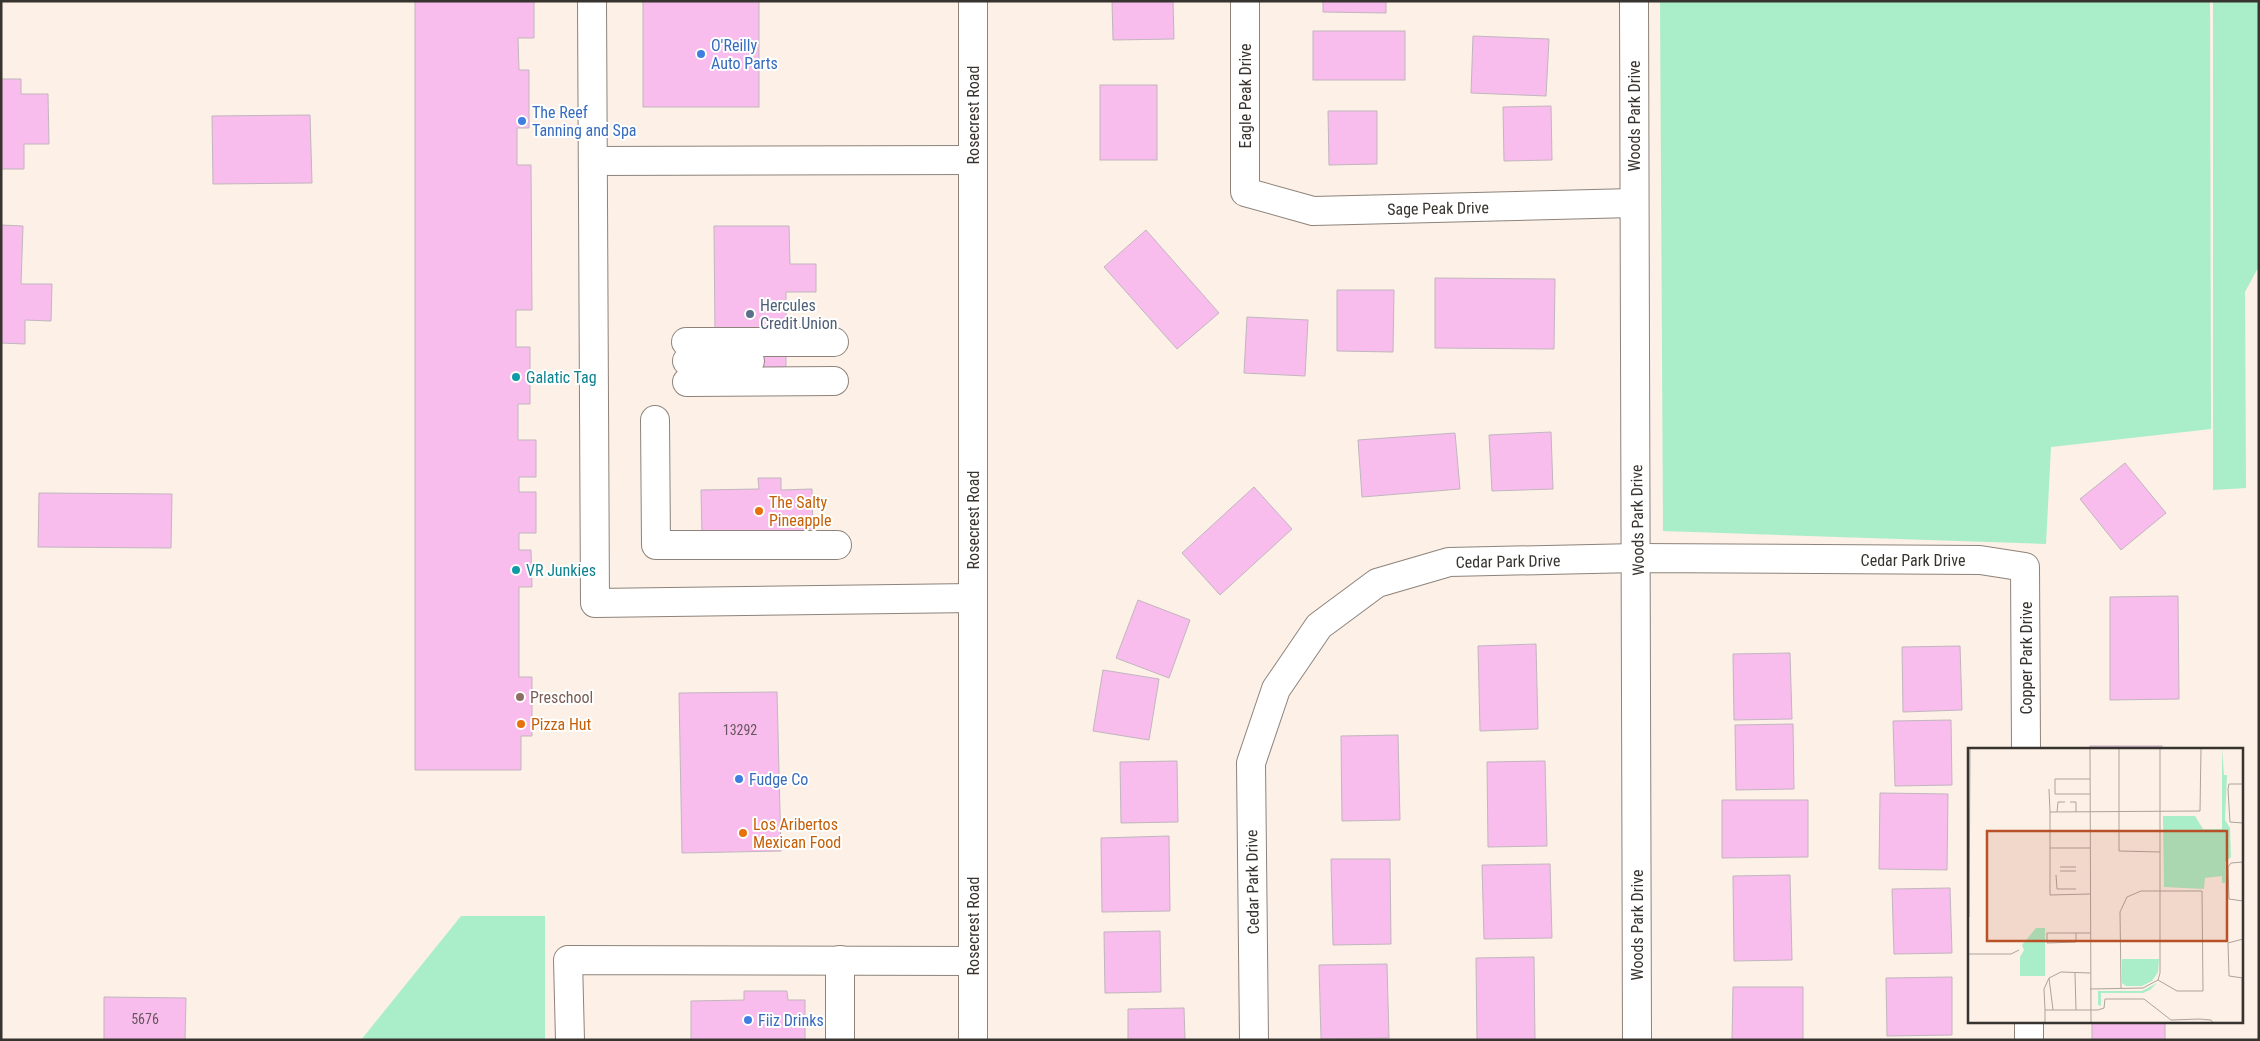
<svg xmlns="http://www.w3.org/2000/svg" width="2260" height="1041" font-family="'Roboto Condensed',sans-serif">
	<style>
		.green { fill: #a9eec8 }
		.building { fill: #f8bded; stroke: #c1b6be }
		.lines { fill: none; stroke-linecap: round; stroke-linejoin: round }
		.minor-casing { stroke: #8d837a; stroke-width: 30 }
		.major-casing { stroke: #8d837a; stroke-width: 30 }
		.minor { stroke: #fff; stroke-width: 28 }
		.major { stroke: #fff; stroke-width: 28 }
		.shop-dot { fill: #3f7fe0; stroke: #fff; stroke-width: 2 }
		.service-dot { fill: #5c6f8a; stroke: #fff; stroke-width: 2 }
		.culture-dot { fill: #0f9aa8; stroke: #fff; stroke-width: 2 }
		.food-dot { fill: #e8710a; stroke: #fff; stroke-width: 2 }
		.education-dot { fill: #8d6e63; stroke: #fff; stroke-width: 2 }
		.labels { text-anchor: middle; stroke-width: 4; stroke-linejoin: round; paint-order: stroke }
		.number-label { font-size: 14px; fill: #67565e }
		.shop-label { font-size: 16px; fill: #366cbe; stroke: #fff; text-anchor: start }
		.street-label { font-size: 16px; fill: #37332f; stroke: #fff }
		.service-label { font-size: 16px; fill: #4e5e75; stroke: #fff; text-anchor: start }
		.culture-label { font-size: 16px; fill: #0d838f; stroke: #fff; text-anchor: start }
		.food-label { font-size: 16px; fill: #c56008; stroke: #fff; text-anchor: start }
		.education-label { font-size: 16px; fill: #785e54; stroke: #fff; text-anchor: start }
		.inset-road { fill: none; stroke: #ada49d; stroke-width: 1 }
		.view { fill: #b85127; fill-opacity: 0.15; stroke: #b85127; stroke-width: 2.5 }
		.inset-edge { fill: none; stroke: #37332f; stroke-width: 2.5 }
	</style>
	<rect width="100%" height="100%" fill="#fcf0e7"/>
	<g class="green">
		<path d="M 1660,1 L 2210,1 L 2211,429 L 2051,447 L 2046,544 L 1663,531 Z"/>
		<path d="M 2213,1 L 2259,1 L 2259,266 L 2245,292 L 2246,488 L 2213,490 Z"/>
		<path d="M 461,916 L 545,916 L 545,1040 L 361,1040 Z"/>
	</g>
	<g class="building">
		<path d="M 415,1 L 534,1 L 534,38 L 518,38 L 519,70 L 529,70 L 529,128 L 517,128 L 517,165 L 531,165 L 532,310 L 516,310 L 516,347 L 530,347 L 530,404 L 518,404 L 518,440 L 536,440 L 536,477 L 519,477 L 519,492 L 536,492 L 536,533 L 519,533 L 519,550 L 531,550 L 532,587 L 519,587 L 519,677 L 532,677 L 532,736 L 521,736 L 521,770 L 415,770 Z"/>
		<rect x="643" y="1" width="116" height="106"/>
		<path d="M 1112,1 L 1173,1 L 1174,39 L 1113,40 Z"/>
		<path d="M 1323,1 L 1386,1 L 1386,13 L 1323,12 Z"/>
		<rect x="1313" y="31" width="92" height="49"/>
		<path d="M 1473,36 L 1549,39 L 1546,96 L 1471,93 Z"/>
		<path d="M 1,79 L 21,79 L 21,94 L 48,94 L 49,144 L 24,144 L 24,169 L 1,169 Z"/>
		<rect x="1100" y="85" width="57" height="75"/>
		<path d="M 1551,106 L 1552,160 L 1504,161 L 1503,107 Z"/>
		<path d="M 1328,111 L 1377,111 L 1377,164 L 1329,165 Z"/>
		<path d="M 310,115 L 312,183 L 213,184 L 212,116 Z"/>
		<path d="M 1,225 L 23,226 L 21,284 L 52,284 L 51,321 L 25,320 L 25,344 L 1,343 Z"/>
		<path d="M 714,226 L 789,226 L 790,264 L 816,264 L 816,292 L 786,292 L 786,379 L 741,380 L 715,336 Z"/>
		<path d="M 1146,230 L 1219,313 L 1177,349 L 1104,267 Z"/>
		<path d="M 1435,278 L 1555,279 L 1554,349 L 1435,348 Z"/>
		<path d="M 1337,290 L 1394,290 L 1393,352 L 1337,351 Z"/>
		<path d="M 1247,317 L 1308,320 L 1305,376 L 1244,373 Z"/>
		<path d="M 1551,432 L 1553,489 L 1492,491 L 1489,435 Z"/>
		<path d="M 1455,433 L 1460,489 L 1362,497 L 1358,440 Z"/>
		<path d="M 2125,463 L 2166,513 L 2121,550 L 2080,499 Z"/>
		<path d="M 758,478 L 781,478 L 781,490 L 812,489 L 813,533 L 702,536 L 701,490 L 759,489 Z"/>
		<path d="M 1254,487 L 1292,529 L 1220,595 L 1182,553 Z"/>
		<path d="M 39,493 L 172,494 L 171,548 L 38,547 Z"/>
		<path d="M 2178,596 L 2179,699 L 2110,700 L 2110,597 Z"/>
		<path d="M 1138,600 L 1190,620 L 1169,678 L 1116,658 Z"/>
		<path d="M 1536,644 L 1538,729 L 1480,731 L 1478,646 Z"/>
		<path d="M 1960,646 L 1962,710 L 1903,712 L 1902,647 Z"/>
		<path d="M 1790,653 L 1792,719 L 1734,720 L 1733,654 Z"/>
		<path d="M 1103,670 L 1159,679 L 1149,740 L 1093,731 Z"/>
		<path d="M 777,692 L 781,851 L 682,853 L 679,693 Z"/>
		<path d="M 1951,720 L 1952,785 L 1895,786 L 1893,721 Z"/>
		<path d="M 1793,724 L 1794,789 L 1736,790 L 1735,725 Z"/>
		<path d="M 1398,735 L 1400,820 L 1342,821 L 1341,736 Z"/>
		<rect x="2090" y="746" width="72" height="4"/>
		<path d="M 1177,761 L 1178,822 L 1121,823 L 1120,762 Z"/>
		<path d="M 1545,761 L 1547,846 L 1488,847 L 1487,762 Z"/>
		<path d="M 1880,793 L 1948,794 L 1947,870 L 1879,869 Z"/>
		<path d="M 1722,800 L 1808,800 L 1808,857 L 1722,858 Z"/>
		<path d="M 1169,836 L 1170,911 L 1102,912 L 1101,838 Z"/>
		<path d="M 1331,859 L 1390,859 L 1391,944 L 1333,945 Z"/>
		<path d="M 1550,864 L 1552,938 L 1484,939 L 1482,865 Z"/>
		<path d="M 1790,875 L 1792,960 L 1734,961 L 1733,876 Z"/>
		<path d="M 1950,888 L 1952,953 L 1894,954 L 1892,889 Z"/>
		<path d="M 1160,931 L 1161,992 L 1105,993 L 1104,932 Z"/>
		<path d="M 1534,957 L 1535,1040 L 1477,1040 L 1476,958 Z"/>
		<path d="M 1387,964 L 1389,1038 L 1321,1039 L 1319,965 Z"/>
		<path d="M 1952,977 L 1952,1035 L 1887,1036 L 1886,978 Z"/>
		<path d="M 1733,987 L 1803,987 L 1803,1040 L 1732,1040 Z"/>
		<path d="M 744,991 L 787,991 L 788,1000 L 805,1000 L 805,1040 L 691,1040 L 691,1001 L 744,1000 Z"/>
		<path d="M 104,997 L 186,998 L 185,1040 L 104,1040 Z"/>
		<path d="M 1184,1008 L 1185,1040 L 1128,1040 L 1128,1009 Z"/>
		<rect x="2092" y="1022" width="73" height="18"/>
	</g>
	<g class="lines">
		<g class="minor-casing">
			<g id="minor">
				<path d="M 592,1 L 595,603 L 973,598"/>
				<path d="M 1245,1 L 1245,192 L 1313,211 L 1633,203"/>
				<path d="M 1634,1 L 1637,1040"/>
				<path d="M 593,161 L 973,160"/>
				<path d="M 686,342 L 834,342"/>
				<path d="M 687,361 L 750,361"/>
				<path d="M 687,382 L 834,381"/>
				<path d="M 655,420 L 656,545 L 837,545"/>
				<path d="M 840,960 L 840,1040"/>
				<path d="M 2029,1022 L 2029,1040"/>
				<path d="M 570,1040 L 568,960 L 973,961"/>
				<path d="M 1254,1040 L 1251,763 L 1276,689 L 1319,626 L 1377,583 L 1449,562 L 1637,558 L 1980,560 L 2025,567 L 2026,750"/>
			</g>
		</g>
		<g class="major-casing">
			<path id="major" d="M 973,1 L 973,1040"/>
		</g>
		<use href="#minor" class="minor"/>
		<use href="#major" class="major"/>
	</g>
	<g class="shop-dot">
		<circle cx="701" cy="54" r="5"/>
		<circle cx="522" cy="121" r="5"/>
		<circle cx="739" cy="779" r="5"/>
		<circle cx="748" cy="1020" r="5"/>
	</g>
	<circle class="service-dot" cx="750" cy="314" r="5"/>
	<g class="culture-dot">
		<circle cx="516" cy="377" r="5"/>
		<circle cx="516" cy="570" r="5"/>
	</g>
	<g class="food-dot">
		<circle cx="759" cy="511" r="5"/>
		<circle cx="521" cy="724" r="5"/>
		<circle cx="743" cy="833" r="5"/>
	</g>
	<circle class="education-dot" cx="520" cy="697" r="5"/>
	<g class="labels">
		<g class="number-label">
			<text x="740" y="735">13292</text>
			<text x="145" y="1024">5676</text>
		</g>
		<g class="shop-label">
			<text x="711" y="51">O'Reilly<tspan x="711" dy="18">Auto Parts</tspan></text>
			<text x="532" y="118">The Reef<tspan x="532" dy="18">Tanning and Spa</tspan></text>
			<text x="749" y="785">Fudge Co</text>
			<text x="758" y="1026">Fiiz Drinks</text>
		</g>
		<g class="street-label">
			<text transform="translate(1245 96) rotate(-90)" y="6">Eagle Peak Drive</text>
			<text transform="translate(973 115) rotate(-90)" y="6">Rosecrest Road</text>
			<text transform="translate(1634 116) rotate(-90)" y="6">Woods Park Drive</text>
			<text transform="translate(1438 208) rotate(-1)" y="6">Sage Peak Drive</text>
			<text transform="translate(973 520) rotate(-90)" y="6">Rosecrest Road</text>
			<text transform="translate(1637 520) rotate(-91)" y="6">Woods Park Drive</text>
			<text x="1913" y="566">Cedar Park Drive</text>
			<text transform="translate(1508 561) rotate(-1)" y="6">Cedar Park Drive</text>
			<text transform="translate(2026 658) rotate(-90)" y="6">Copper Park Drive</text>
			<text transform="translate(1252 882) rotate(-91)" y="6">Cedar Park Drive</text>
			<text transform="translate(1637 925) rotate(-90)" y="6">Woods Park Drive</text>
			<text transform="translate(973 926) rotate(-90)" y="6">Rosecrest Road</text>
		</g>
		<g class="service-label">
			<text x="760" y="311">Hercules<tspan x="760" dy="18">Credit Union</tspan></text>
		</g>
		<g class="culture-label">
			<text x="526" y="383">Galatic Tag</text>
			<text x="526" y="576">VR Junkies</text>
		</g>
		<g class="food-label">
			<text x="769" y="508">The Salty<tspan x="769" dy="18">Pineapple</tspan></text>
			<text x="531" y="730">Pizza Hut</text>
			<text x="753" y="830">Los Aribertos<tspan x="753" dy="18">Mexican Food</tspan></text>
		</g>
		<g class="education-label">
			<text x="530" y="703">Preschool</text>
		</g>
	</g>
	<g transform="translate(1968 748)">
		<rect width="275" height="275" fill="#fcf0e7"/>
		<path d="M 254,0 L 256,27 L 259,27 L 257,72 L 262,80 L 263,109 L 257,114 L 257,135 L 254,135 L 254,128 L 237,130 L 236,141 L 196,139 L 195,68 L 227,68 L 235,81 L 254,81 ZM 68,180 L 77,180 L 77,228 L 52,228 L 52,209 L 56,202 L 54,197 ZM 154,211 L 191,211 L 190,224 L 184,233 L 174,238 L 158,238 L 154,235 ZM 189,235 L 182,242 L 175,245 L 133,245 L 133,258 L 130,257 L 130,243 L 174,243 Z" fill="#a9eec8"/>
		<path class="inset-road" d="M 122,0 L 123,275M 151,0 L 151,103 L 192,104M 122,31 L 87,31 L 87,46 L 122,46M 275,36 L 261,36 L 260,41 L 262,74 L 275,75M 81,41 L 82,64 L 232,63 L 233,0M 102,54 L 108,54 L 108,64M 82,64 L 82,147 L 122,146M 89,64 L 90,54 L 97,54M 82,100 L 122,100M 275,114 L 263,115 L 260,119 L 261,151 L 275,153M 92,119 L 108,119M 92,123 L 108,123M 88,127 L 89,141 L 108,141M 1,169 L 2,0M 108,185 L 108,194 L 79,195 L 79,185 L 122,185M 275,191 L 260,195 L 261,228 L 275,230M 0,206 L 43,206 L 51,202M 107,225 L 108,262M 81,230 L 85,262M 274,230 L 274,275M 153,240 L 152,164 L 159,149 L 173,143 L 234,143 L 235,243 L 209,243 L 190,232M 122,241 L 175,240 L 190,232 L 192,225 L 192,0M 77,262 L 76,241 L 81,230 L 93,224 L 122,225M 77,275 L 77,262 L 130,262 L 136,260 L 137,251 L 176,251 L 203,272 L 231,271 L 243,272 L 245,275"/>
		<path class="view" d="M 19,83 L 259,83 L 259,193 L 19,193 Z"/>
		<rect width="275" height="275" class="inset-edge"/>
	</g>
	<rect width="2260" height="1041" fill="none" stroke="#37332f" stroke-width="5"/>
</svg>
